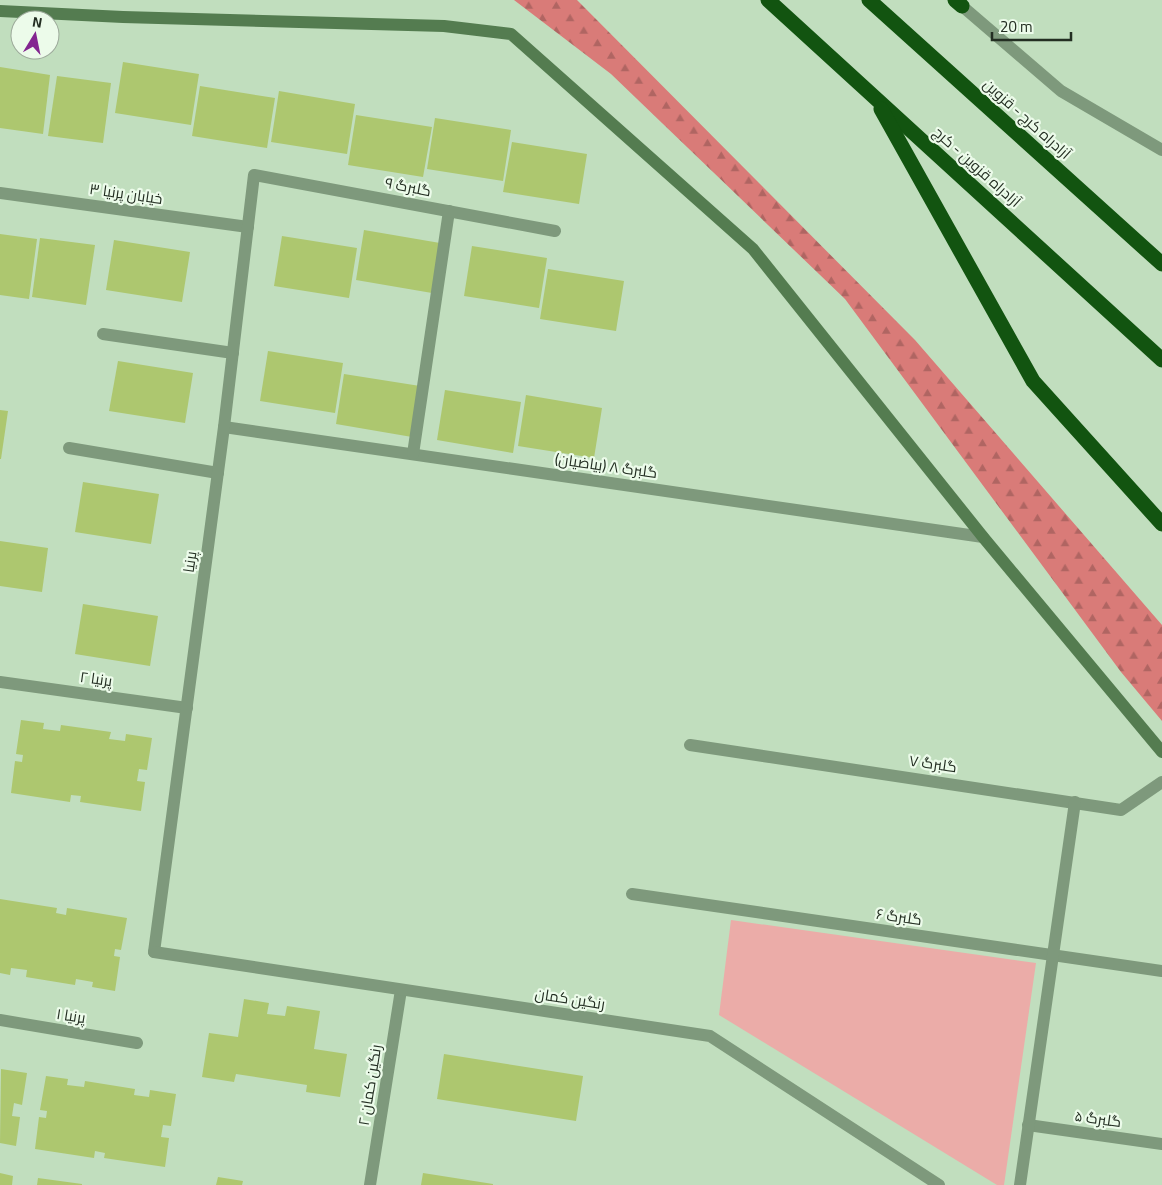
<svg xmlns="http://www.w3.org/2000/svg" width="1162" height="1185" font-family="Georgia,Cairo,serif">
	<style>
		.green { fill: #ebaca8 }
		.forest { fill: url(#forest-firs) }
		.building { fill: #adc76f }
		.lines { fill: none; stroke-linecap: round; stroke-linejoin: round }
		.minor { stroke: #7e997c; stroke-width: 12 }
		.tertiary { stroke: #7e997c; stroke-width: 12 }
		.secondary { stroke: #547c50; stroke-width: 12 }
		.motorway { stroke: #125410; stroke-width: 15 }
		.labels { text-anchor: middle; stroke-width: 4.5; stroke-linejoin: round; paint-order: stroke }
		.street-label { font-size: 15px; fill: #232e22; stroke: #ecfbea }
	</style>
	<defs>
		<pattern id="forest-firs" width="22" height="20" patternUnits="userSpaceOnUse" patternTransform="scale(1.25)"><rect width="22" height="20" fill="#d97b78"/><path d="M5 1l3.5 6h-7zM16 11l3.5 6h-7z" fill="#b06562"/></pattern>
	</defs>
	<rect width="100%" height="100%" fill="#c1debe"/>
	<path class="green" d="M 731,920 L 1036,963 L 1004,1185 L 997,1185 L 719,1015 Z"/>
	<path class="forest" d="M 514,0 L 577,0 L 915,340 L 1162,625 L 1162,721 L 1121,672 L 845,299 L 611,74 Z"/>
	<g class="building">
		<path d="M 123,62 L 199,74 L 191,125 L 115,113 Z"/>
		<path d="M 0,67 L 50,75 L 43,134 L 0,128 Z"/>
		<path d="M 57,76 L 111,83 L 103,143 L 48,136 Z"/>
		<path d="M 200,86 L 275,98 L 267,148 L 192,136 Z"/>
		<path d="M 279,91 L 355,104 L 347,154 L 271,142 Z"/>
		<path d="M 356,115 L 432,127 L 423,177 L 348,165 Z"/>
		<path d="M 435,118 L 511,130 L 503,181 L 427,169 Z"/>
		<path d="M 512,142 L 587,154 L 579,204 L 503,192 Z"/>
		<path d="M 364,230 L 440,243 L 432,293 L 356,280 Z"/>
		<path d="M 0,234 L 37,239 L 29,299 L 0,295 Z"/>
		<path d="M 282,236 L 357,248 L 349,298 L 274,286 Z"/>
		<path d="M 40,238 L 95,245 L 86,305 L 32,297 Z"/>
		<path d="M 114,240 L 190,252 L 182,302 L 106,290 Z"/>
		<path d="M 472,246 L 547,258 L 539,308 L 464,296 Z"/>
		<path d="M 548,269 L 624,281 L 616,331 L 540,319 Z"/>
		<path d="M 268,351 L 343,363 L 335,413 L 260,401 Z"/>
		<path d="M 118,361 L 193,373 L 185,423 L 109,411 Z"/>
		<path d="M 344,374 L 420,386 L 412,437 L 336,424 Z"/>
		<path d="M 445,390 L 521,402 L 513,453 L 437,440 Z"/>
		<path d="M 526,395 L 602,408 L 594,458 L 518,446 Z"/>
		<path d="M 0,410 L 8,411 L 1,459 L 0,459 Z"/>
		<path d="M 83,482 L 159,494 L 151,544 L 75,532 Z"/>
		<path d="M 0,541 L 48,548 L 42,592 L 0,586 Z"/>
		<path d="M 83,604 L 158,616 L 150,666 L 75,654 Z"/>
		<path d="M 21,720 L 44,723 L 43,729 L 60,731 L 61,725 L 111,732 L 109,739 L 125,741 L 126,734 L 152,738 L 147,770 L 139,769 L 137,781 L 145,782 L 141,811 L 80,802 L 81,796 L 71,795 L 70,802 L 11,793 L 15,761 L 22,762 L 23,755 L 16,754 Z"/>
		<path d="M 0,899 L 57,908 L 56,913 L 66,915 L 67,908 L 127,918 L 121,950 L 115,949 L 114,956 L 120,957 L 115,991 L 92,987 L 93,982 L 76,979 L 75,985 L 26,977 L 27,970 L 11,968 L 10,975 L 0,973 Z"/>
		<path d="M 244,999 L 269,1003 L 267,1014 L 285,1016 L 287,1006 L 320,1011 L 314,1049 L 347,1054 L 340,1097 L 306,1092 L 307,1085 L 236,1074 L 234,1082 L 202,1077 L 209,1033 L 238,1037 Z"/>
		<path d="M 444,1054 L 583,1076 L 576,1121 L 437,1099 Z"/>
		<path d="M 1,1069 L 27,1073 L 22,1105 L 14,1103 L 12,1116 L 20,1117 L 16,1146 L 0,1143 Z"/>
		<path d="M 46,1076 L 68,1079 L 67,1085 L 84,1087 L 85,1081 L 135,1089 L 134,1095 L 149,1097 L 150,1090 L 176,1094 L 171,1126 L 163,1125 L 161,1137 L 169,1138 L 165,1167 L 104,1158 L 105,1153 L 95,1151 L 94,1158 L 35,1149 L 39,1117 L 46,1118 L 47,1111 L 40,1110 Z"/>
		<path d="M 0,1173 L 13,1176 L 12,1185 L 0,1185 Z"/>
		<path d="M 423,1173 L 493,1184 L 493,1185 L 421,1185 Z"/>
		<path d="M 218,1177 L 243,1181 L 242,1185 L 216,1185 Z"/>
		<path d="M 38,1178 L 82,1184 L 82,1185 L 37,1185 Z"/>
	</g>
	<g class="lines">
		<g class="minor">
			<path d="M 0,193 L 248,227"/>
			<path d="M 103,334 L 233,353"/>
			<path d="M 224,427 L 983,537"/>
			<path d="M 69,448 L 218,473"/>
			<path d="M 413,454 L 449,211"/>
			<path d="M 0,682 L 187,708"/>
			<path d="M 690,745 L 1121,810 L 1162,782"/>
			<path d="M 632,894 L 1162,971"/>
			<path d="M 154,952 L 224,427 L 254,175 L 555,231"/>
			<path d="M 0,1020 L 137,1043"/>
			<path d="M 1028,1125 L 1162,1144"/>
			<path d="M 370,1185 L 401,990"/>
			<path d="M 1020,1185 L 1075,802"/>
		</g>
		<g class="tertiary">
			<path d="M 962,6 L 1061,91 L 1162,150"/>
			<path d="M 154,952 L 710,1036 L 939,1185"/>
		</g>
		<path class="secondary" d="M 0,11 L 123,17 L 444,26 L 511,34 L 753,249 L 983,537 L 1162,752"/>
		<g class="motorway">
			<path d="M 768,0 L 1162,360"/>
			<path d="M 869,0 L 1162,264"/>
			<path d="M 955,0 L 962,6"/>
			<path d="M 881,109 L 1033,381 L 1162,524"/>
		</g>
	</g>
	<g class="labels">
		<g class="street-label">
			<text transform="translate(1027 119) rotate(42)" y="5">آزادراه کرج - قزوین</text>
			<text transform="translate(977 167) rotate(42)" y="5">آزادراه قزوین - کرج</text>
			<text transform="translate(408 187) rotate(11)" y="5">گلبرگ ۹</text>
			<text transform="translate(126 194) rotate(8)" y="5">خیابان پرنیا ۳</text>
			<text transform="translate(606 466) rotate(8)" y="5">گلبرگ ۸ (بیاضیان)</text>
			<text transform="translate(190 562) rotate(-82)" y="5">پرنیا</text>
			<text transform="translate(96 679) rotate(8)" y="5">پرنیا ۲</text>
			<text transform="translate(933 764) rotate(8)" y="5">گلبرگ ۷</text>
			<text transform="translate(899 917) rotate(8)" y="5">گلبرگ ۶</text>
			<text transform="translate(570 999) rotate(9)" y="5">رنگین کمان</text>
			<text transform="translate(71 1016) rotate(9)" y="5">پرنیا ۱</text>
			<text transform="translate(370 1085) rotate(-81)" y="5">رنگین کمان ۲</text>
			<text transform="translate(1098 1119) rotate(8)" y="5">گلبرگ ۵</text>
		</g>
	</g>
	<g transform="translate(35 35) rotate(10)"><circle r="24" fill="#ecfbea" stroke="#9ca99a"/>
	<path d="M0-4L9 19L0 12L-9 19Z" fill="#832590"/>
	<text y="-8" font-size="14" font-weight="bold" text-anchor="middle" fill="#232e22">N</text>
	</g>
	<path d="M992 32v8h79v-8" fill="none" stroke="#232e22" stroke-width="2.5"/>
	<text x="1000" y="32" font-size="15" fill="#232e22" stroke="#ecfbea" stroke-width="4" paint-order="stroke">20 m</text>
</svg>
